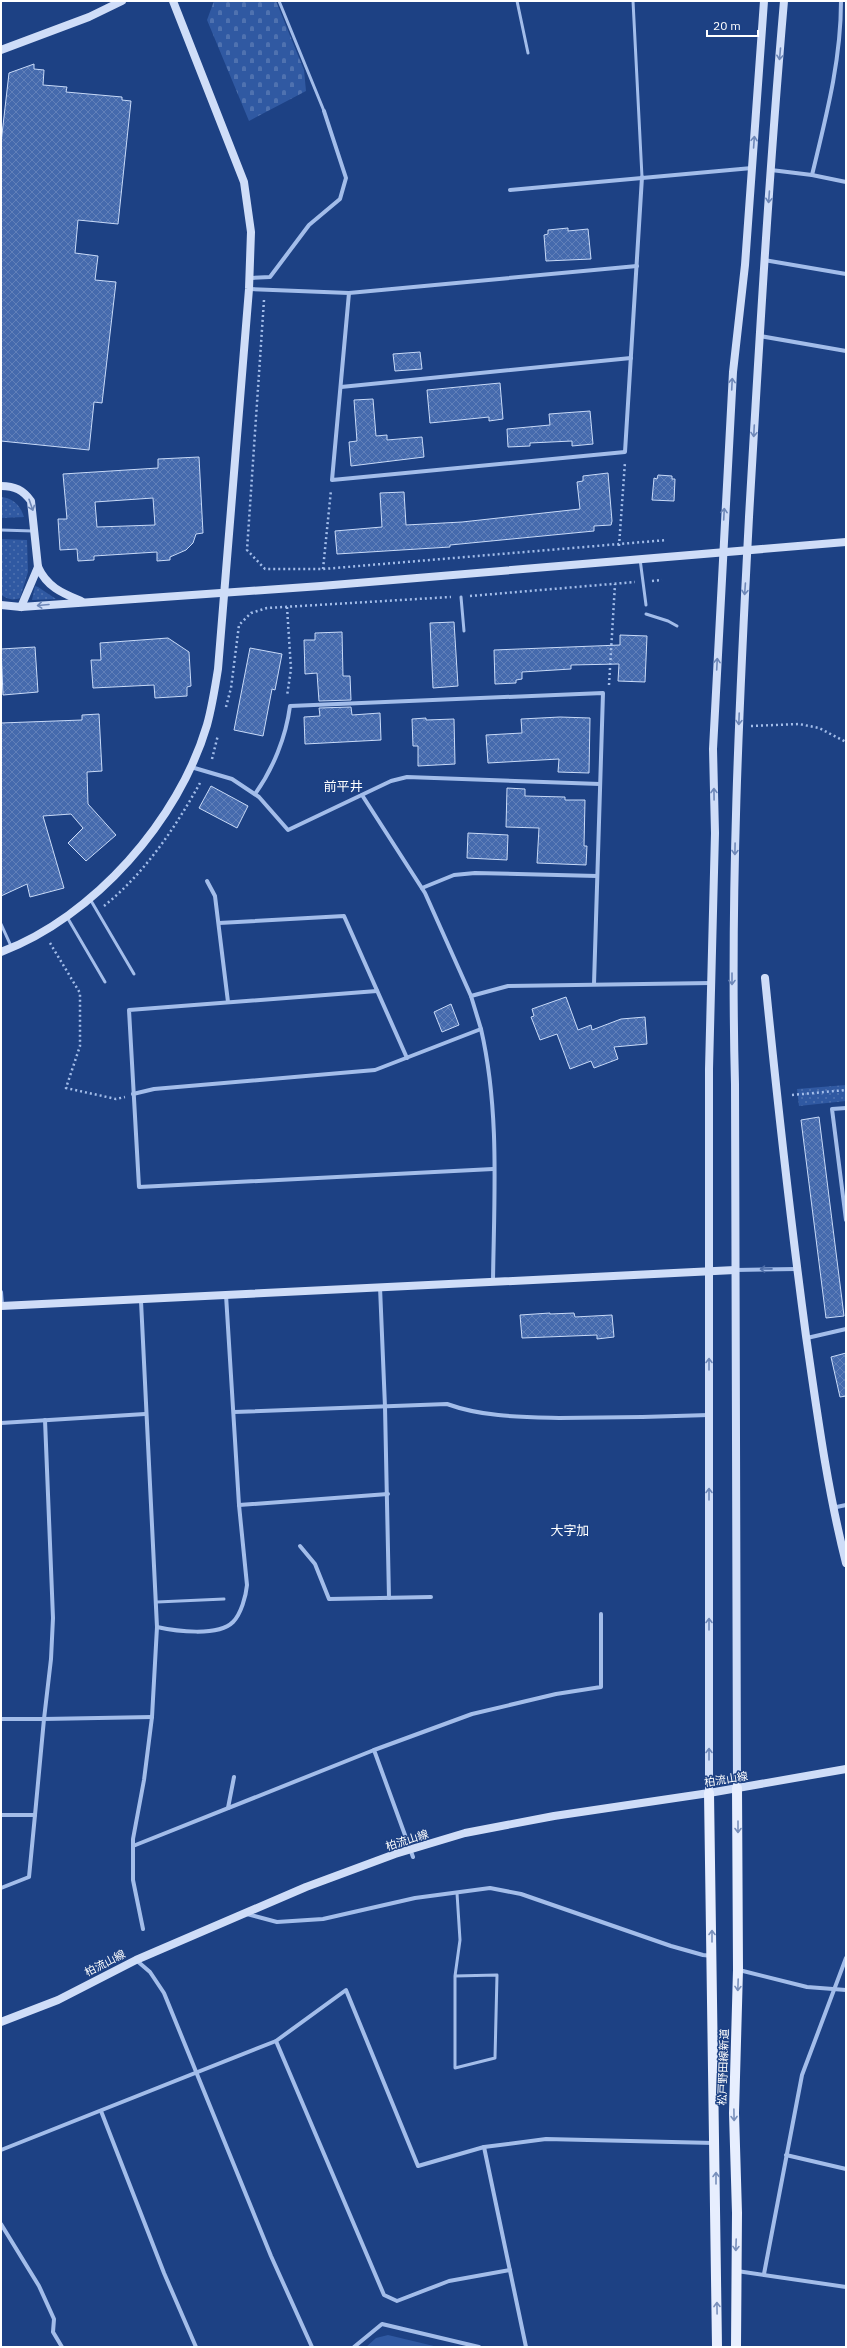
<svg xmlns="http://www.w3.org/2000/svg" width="847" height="2348" font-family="'IBM Plex Sans','Noto Sans JP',sans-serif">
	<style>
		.grass { fill: #3059a2 }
		.cemetery { fill: url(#cemetery-stones) }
		.park { fill: url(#park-dots) }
		.building { fill: url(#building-cross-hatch); stroke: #c8daf8; fill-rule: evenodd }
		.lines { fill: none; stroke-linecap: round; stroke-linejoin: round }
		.path { stroke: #a3bdea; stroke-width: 2.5; stroke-dasharray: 2 3; stroke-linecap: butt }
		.lane { stroke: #a3bdea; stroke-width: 3 }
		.street { stroke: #a3bdea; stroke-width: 4 }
		.secondary { stroke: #cfddf8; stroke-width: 8 }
		.primary { stroke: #e7eefe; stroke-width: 10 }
		.rail { stroke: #fff; stroke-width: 3; stroke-dasharray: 7 3; stroke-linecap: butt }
		.oneway { stroke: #6d87b8 }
		.oneway2 { stroke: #4c6ca8 }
		.oneway3 { stroke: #788fbb }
		.labels { text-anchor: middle; stroke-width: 3; stroke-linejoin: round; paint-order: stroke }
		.street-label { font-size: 11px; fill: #fff; stroke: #1d4184 }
		.quarter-label { font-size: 13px; fill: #fff; stroke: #1d4184 }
	</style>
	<defs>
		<pattern id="cemetery-stones" width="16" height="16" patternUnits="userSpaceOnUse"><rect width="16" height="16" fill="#3059a2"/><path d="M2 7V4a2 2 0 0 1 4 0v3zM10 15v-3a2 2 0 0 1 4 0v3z" fill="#4f72b0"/></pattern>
		<pattern id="park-dots" width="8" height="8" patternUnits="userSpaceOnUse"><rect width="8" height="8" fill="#3059a2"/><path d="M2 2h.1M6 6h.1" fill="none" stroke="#4f72b0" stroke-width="1.8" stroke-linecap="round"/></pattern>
		<pattern id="building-cross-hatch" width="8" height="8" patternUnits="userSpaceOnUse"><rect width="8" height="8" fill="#456aad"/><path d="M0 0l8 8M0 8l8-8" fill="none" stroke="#6180b9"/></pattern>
	</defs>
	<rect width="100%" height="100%" fill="#1d4184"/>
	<path class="grass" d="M 388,2335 L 438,2347 L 366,2347 L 376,2338 Z"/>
	<path class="cemetery" d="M 214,1 L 276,1 L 304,70 L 306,91 L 249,121 L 207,20 Z"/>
	<g class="park">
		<path d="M 1,497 C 13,498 20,505 24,517 L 1,518 Z"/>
		<path d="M 1,539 L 27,540 L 28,572 L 20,598 C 12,601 8,599 1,595 Z"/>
		<path d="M 35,586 L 38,587 L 56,599 L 32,600 Z"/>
		<path d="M 846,1085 L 846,1101 L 799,1106 L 797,1089 Z"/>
	</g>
	<g class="building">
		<path d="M 34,64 L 34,69 L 44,70 L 43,85 L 67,87 L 66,92 L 122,97 L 122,100 L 131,101 L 118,224 L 78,220 L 75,253 L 98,256 L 95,280 L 116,282 L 102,403 L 94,402 L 89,450 L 1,441 L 1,143 L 9,73 Z"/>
		<path d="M 568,228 L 568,231 L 588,229 L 591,259 L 546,261 L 544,235 L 548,234 L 548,230 Z"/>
		<path d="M 420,352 L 422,369 L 395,371 L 393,354 Z"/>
		<path d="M 500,383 L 503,419 L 489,421 L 489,417 L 430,423 L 427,390 Z"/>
		<path d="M 373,399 L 376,436 L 387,435 L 387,440 L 422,437 L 424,457 L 351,466 L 349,442 L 357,441 L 354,400 Z"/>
		<path d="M 590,411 L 593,444 L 572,446 L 572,441 L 530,443 L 530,446 L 508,447 L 507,429 L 550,425 L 549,414 Z"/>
		<path d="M 199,457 L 203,533 L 196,534 L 193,543 L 186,550 L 170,557 L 170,560 L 157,561 L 157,552 L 94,556 L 94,560 L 78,561 L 77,549 L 60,550 L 58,519 L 67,519 L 63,474 L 158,468 L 158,459 ZM 153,498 L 155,525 L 97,527 L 95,502 Z"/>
		<path d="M 608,473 L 612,521 L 611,525 L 594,526 L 594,531 L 450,545 L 450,547 L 337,554 L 335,531 L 382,527 L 380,493 L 404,492 L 406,525 L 462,522 L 580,509 L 577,482 L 583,481 L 583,476 Z"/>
		<path d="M 658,475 L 672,476 L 672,479 L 675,479 L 674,501 L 652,500 L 654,478 L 657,479 Z"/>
		<path d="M 454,622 L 458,686 L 433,688 L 430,623 Z"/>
		<path d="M 342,632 L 343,676 L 350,676 L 351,700 L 319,701 L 317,673 L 305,674 L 304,640 L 315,640 L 315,633 Z"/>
		<path d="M 620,635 L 647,636 L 645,682 L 618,681 L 619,664 L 571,665 L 571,669 L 522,672 L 522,679 L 516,680 L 516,683 L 495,684 L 494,650 L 620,645 Z"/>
		<path d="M 168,638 L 189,652 L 191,686 L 187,687 L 187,696 L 155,698 L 154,685 L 93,688 L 91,660 L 101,660 L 100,643 Z"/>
		<path d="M 35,647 L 38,692 L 3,695 L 1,649 Z"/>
		<path d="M 250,648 L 282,654 L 275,690 L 272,689 L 263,736 L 234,730 Z"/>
		<path d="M 351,707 L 352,715 L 380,713 L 381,740 L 305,744 L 304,717 L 320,716 L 319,708 Z"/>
		<path d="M 99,714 L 102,771 L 87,772 L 88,804 L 116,835 L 86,861 L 68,843 L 83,828 L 71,814 L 43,816 L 64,888 L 30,897 L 27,884 L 1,896 L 1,723 L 82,720 L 82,715 Z"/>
		<path d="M 560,717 L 590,718 L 589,773 L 558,772 L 559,759 L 488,763 L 486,735 L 522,733 L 521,719 Z"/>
		<path d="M 426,718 L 426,720 L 454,719 L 455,764 L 418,766 L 418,746 L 413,746 L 412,719 Z"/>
		<path d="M 211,786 L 248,806 L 237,828 L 199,808 Z"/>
		<path d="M 507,788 L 525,789 L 525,796 L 565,797 L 565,800 L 585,800 L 584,846 L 587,846 L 586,865 L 537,863 L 539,828 L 506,827 Z"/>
		<path d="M 468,833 L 508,835 L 507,860 L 467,858 Z"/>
		<path d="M 566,997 L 578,1030 L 591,1025 L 592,1030 L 621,1019 L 645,1017 L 647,1044 L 614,1047 L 618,1059 L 594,1068 L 591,1061 L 570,1069 L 557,1034 L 540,1040 L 531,1017 L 534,1016 L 532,1009 Z"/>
		<path d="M 451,1004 L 459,1025 L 442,1032 L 434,1012 Z"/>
		<path d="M 819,1117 L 844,1316 L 826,1318 L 801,1120 Z"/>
		<path d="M 550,1313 L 550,1314 L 574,1313 L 575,1317 L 612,1315 L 614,1337 L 597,1339 L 597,1335 L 522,1338 L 520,1315 Z"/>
		<path d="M 846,1353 L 846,1396 L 840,1397 L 831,1357 Z"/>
	</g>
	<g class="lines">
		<g class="path">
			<path d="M 264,300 L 247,550 L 265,569 L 323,569 L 667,540"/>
			<path d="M 619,546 L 625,462"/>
			<path d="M 323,569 L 331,490"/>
			<path d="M 652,581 L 662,580"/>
			<path d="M 470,596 L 635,582"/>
			<path d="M 287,607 L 291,669 L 287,696"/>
			<path d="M 609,685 L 615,584"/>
			<path d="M 226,707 L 231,688 L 239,625 L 251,613 L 267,608 L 451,597"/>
			<path d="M 751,726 L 799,724 L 819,728 L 846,742"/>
			<path d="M 212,759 L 218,735"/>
			<path d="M 104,906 C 145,873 175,828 200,783"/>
			<path d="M 50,943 L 80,993 L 80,1046 L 66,1088 L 116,1099 L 125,1097"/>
			<path d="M 792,1095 L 846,1090"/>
		</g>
		<g class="lane">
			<path d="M 279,1 L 324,111"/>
			<path d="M 517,1 L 528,53"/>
			<path d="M 633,1 L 642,177"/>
			<path d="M 1,530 L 33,531"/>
			<path d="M 640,559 L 646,605"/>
			<path d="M 461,597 L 464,631"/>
			<path d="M 646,614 L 668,621 L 677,626"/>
			<path d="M 90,899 L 134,974"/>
			<path d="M 67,917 L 105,982"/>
			<path d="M 1,924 L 11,946"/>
			<path d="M 157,1602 L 224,1599"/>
			<path d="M 455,1976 L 497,1975 L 495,2058 L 455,2068 L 455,1976 L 460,1940 L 457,1893"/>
		</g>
		<g class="street">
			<path d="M 771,170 L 812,175 L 846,182"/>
			<path d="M 812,175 C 826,117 841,61 841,1"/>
			<path d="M 510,190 L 752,168"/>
			<path d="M 764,260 L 846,274"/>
			<path d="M 250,278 L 270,277 L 309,225 L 340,199 L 346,178 L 324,111"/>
			<path d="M 249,289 L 349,293 L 637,266"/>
			<path d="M 349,293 L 332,480 L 625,452 L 642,177"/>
			<path d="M 760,336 L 846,351"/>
			<path d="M 341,387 L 631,358"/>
			<path d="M 191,767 L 232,779 L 259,797 L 288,830 L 391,781 L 407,777 L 600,784"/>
			<path d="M 255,794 C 273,769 286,737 290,706 L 603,693 L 594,984"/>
			<path d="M 207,881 L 215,896 L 228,1002"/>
			<path d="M 422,888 L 454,875 L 475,873 L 597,876"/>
			<path d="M 219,923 L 344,916 L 407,1058"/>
			<path d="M 377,991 L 129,1010 L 139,1187 L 493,1169"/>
			<path d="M 471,996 L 508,986 L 711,983"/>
			<path d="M 481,1029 C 500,1111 494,1198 493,1281"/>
			<path d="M 133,1094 L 154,1089 L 375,1070 L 481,1029 L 471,996 L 425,893 L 362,795"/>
			<path d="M 846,1108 L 832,1109 L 846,1220"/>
			<path d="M 735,1270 L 796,1269"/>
			<path d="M 380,1287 L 385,1407 L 389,1598"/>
			<path d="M 1,1292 L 2,1306"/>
			<path d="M 141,1301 L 157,1627 L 152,1717 L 144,1780 L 133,1839 L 133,1880 L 143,1929"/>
			<path d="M 807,1338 L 846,1329"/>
			<path d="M 234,1412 L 447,1404 C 483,1417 521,1417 559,1418 C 609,1418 659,1417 709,1415"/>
			<path d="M 1,1423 L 145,1414"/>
			<path d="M 239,1505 L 388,1494"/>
			<path d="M 832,1508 L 846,1505"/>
			<path d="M 300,1546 L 315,1564 L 329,1599 L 431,1597"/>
			<path d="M 157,1627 C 175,1631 218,1637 233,1622 C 241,1614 246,1596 247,1585 L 239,1505 L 226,1295"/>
			<path d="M 1,1719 L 44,1719 L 51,1659 L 53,1618 L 45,1420"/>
			<path d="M 228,1808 L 234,1777"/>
			<path d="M 1,1815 L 35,1815 L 44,1719 L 152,1717"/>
			<path d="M 133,1846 L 374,1750"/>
			<path d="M 413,1857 L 374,1750 L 472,1714 L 556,1694 L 601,1687 L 601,1614"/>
			<path d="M 1,1888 L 29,1877 L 35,1815"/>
			<path d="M 247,1914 L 277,1922 L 323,1919 L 415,1898 L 490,1888 L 521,1894 L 671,1946 L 703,1955 L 712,1956"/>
			<path d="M 136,1960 L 150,1972 L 164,1993 L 271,2256 L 312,2347"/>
			<path d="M 739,1970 L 807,1987 L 846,1990"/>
			<path d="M 276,2041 L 384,2295 L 397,2301 L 449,2281 L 510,2270"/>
			<path d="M 101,2111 L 164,2273 L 196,2347"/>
			<path d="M 1,2150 L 276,2041 L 346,1990 L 418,2166 L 484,2147"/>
			<path d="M 786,2155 L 846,2169"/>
			<path d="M 1,2224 L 39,2286 L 54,2319 L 53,2332 L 62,2347"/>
			<path d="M 737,2271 L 846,2287"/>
			<path d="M 764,2274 L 802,2075 L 846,1958"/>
			<path d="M 354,2347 L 382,2324 L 479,2347"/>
			<path d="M 526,2347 L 484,2147 L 546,2139 L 714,2143"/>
		</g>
		<g class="secondary">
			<path d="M 1,50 L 89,17 L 122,1"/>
			<path d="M 1,486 C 15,486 23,490 31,501 L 38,567 C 47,587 62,593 81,601"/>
			<path d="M 1,605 L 21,607 L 321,586 L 846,542"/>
			<path d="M 21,607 L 38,567"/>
			<path d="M 1,952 C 94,917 179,820 207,725 C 212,707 215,688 218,669 L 249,289 L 251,232 L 244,182 L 173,1"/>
			<path d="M 765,978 C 777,1098 790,1217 806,1336 C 817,1412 827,1488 846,1563"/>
			<path d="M 1,1306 L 735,1270"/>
			<path d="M 737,1788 L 735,1084 C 730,895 739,706 749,517 C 759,345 769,173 784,1"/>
			<path d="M 709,1793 L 709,1069 L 715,833 L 713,749 L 733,372 L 745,265 L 764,1"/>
			<path d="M 1,2022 L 58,2000 L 136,1960 L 306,1887 L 395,1854 L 465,1833 L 554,1816 L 709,1793 L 846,1769"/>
		</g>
		<g class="primary">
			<path d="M 709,1793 L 717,2347"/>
			<path d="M 736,2347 L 737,2213 L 734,2113 L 738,1970 L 737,1788"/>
		</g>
		<path class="rail" d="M 1,2 L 1,1"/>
	</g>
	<defs><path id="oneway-shaft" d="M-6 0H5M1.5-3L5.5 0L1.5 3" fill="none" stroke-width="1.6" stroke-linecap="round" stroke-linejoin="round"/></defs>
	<g class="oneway">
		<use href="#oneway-shaft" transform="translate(780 54) rotate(95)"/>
		<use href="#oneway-shaft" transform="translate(754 142) rotate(-86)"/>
		<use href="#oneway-shaft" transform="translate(769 197) rotate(94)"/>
		<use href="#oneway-shaft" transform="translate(732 384) rotate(-87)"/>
		<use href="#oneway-shaft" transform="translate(754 431) rotate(93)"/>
		<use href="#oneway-shaft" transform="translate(31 505) rotate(71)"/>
		<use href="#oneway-shaft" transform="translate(724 514) rotate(-87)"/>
		<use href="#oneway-shaft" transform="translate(745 589) rotate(94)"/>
		<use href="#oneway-shaft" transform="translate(43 605) rotate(175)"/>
		<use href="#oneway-shaft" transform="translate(717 664) rotate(-87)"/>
		<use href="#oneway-shaft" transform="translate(739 719) rotate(92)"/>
		<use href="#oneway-shaft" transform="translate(714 794) rotate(-91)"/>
		<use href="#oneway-shaft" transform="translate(735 849) rotate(91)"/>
		<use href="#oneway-shaft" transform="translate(732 979) rotate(90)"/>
		<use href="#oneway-shaft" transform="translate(709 1364) rotate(-90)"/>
		<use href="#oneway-shaft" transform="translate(709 1494) rotate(-90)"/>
		<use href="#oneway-shaft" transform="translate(709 1624) rotate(-90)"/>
		<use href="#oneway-shaft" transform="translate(709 1754) rotate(-90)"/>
	</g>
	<use class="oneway2" href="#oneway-shaft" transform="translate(766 1269) rotate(179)"/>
	<g class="oneway3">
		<use href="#oneway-shaft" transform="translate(738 1827) rotate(90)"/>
		<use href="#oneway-shaft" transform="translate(712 1936) rotate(-90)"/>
		<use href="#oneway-shaft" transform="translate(738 1985) rotate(92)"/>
		<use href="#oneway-shaft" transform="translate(734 2115) rotate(89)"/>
		<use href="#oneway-shaft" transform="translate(716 2178) rotate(-90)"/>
		<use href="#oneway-shaft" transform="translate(736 2245) rotate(92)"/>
		<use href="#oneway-shaft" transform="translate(717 2308) rotate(-91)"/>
	</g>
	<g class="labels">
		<g class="street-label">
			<text transform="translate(726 1779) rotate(-9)" y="4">柏流山線</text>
			<text transform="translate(407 1840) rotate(-18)" y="4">柏流山線</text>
			<text transform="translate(105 1963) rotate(-27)" y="4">柏流山線</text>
			<text transform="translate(723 2067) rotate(-88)" y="4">松戸野田線新道</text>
		</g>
		<g class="quarter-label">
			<text x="343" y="791">前平井</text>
			<text x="570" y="1535">大字加</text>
		</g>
	</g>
	<rect width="847" height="2348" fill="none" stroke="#ffffff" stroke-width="4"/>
	<path d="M707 30v6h51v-6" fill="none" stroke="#ffffff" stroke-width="2"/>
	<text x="713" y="30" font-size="12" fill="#ffffff" stroke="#1d4184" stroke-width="3" paint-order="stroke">20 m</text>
</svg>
